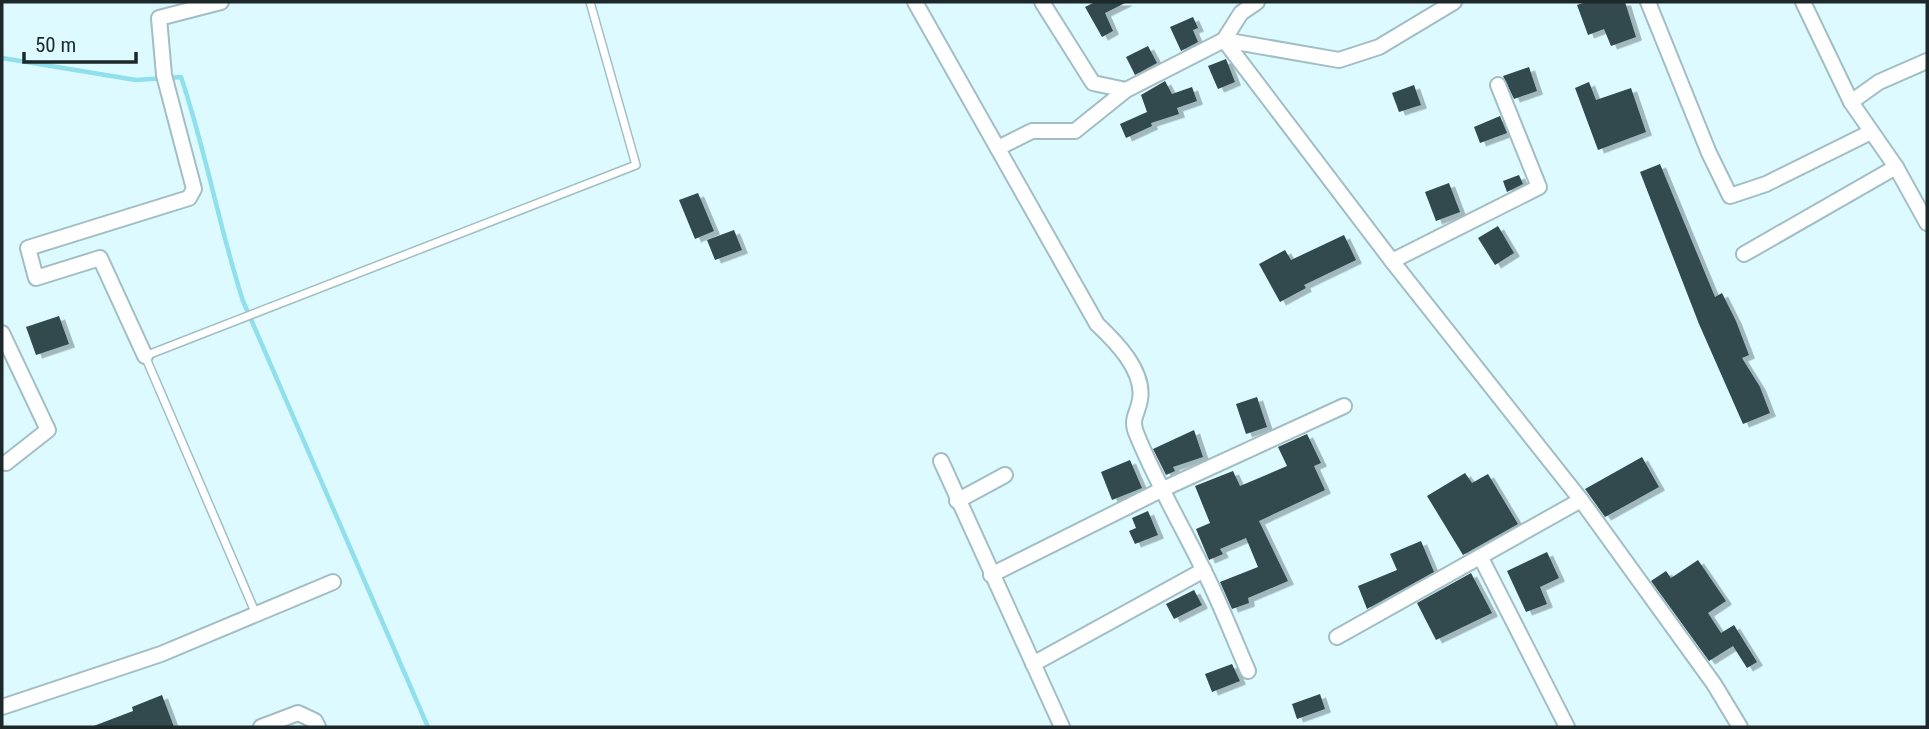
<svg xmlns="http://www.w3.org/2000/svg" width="1929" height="729" font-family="'Roboto Condensed',sans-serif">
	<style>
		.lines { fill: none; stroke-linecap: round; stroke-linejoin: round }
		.stream { stroke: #8fe0ec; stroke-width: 4.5 }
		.building { fill: #30494d; filter: url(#shadow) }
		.service-casing { stroke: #a2bec3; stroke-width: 10 }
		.minor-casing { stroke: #a2bec3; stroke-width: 18 }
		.service { stroke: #fff; stroke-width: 7 }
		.minor { stroke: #fff; stroke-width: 14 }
	</style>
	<defs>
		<filter id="shadow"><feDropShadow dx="6" dy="3.5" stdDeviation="0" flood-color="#0004"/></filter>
	</defs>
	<rect width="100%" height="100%" fill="#dcfaff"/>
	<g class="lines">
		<path class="stream" d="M 2,58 L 136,80 L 181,77 C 206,151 219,227 243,301 L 428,727"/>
	</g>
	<g class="building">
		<path d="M 1095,2 L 1127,2 L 1105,13 L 1113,31 L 1102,37 L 1085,7 Z"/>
		<path d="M 1586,2 L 1625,2 L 1636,37 L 1611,46 L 1604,29 L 1588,35 L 1577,5 Z"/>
		<path d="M 1193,17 L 1198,28 L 1193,30 L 1198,42 L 1181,51 L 1170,27 Z"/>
		<path d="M 1148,46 L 1157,63 L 1135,75 L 1126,57 Z"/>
		<path d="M 1226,59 L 1235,82 L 1218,89 L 1208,66 Z"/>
		<path d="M 1529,67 L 1537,91 L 1514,99 L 1503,76 Z"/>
		<path d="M 1165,81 L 1172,94 L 1192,87 L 1197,101 L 1177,108 L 1179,114 L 1151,123 L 1152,126 L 1126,138 L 1120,124 L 1147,112 L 1141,95 Z"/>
		<path d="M 1589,82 L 1596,100 L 1631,88 L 1646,132 L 1598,150 L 1575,88 Z"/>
		<path d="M 1414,85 L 1421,105 L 1399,112 L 1392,93 Z"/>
		<path d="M 1500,116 L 1507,133 L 1480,143 L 1474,127 Z"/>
		<path d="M 1660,164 L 1715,297 L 1722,293 L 1736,321 L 1749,355 L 1742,358 L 1760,387 L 1770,413 L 1743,424 L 1699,324 L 1640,172 Z"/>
		<path d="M 1519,175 L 1523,184 L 1507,192 L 1503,181 Z"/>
		<path d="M 1449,183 L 1460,212 L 1436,221 L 1425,192 Z"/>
		<path d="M 698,193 L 714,231 L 695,239 L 679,200 Z"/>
		<path d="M 1498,226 L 1514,253 L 1495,265 L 1478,238 Z"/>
		<path d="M 734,230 L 742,250 L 715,260 L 707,240 Z"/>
		<path d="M 1344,235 L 1356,260 L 1304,285 L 1306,288 L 1280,302 L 1259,264 L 1285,250 L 1291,260 Z"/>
		<path d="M 59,316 L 69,344 L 36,355 L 26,327 Z"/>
		<path d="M 1257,397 L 1267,427 L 1246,434 L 1236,404 Z"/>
		<path d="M 1194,430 L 1203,457 L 1173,467 L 1175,471 L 1166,475 L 1153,449 Z"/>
		<path d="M 1307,434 L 1321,463 L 1314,466 L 1325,490 L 1259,521 L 1288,581 L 1248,598 L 1249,603 L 1232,609 L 1220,582 L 1258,567 L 1246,538 L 1220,549 L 1223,554 L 1209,560 L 1196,529 L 1210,523 L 1195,486 L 1233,471 L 1240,486 L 1287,466 L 1278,447 Z"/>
		<path d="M 1642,457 L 1659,487 L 1605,517 L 1585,489 Z"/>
		<path d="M 1130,460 L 1142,488 L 1112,500 L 1101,472 Z"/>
		<path d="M 1465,473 L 1472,483 L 1488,474 L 1518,524 L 1463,555 L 1427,496 Z"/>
		<path d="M 1148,511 L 1158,535 L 1135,544 L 1129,531 L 1136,528 L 1132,518 Z"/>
		<path d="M 1421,541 L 1434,572 L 1367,609 L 1358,586 L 1397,570 L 1390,554 Z"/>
		<path d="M 1547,552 L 1559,578 L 1540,587 L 1547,604 L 1526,612 L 1507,571 Z"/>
		<path d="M 1698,560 L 1726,601 L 1708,613 L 1721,633 L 1734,625 L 1757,662 L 1747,668 L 1733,646 L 1709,661 L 1651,581 L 1666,571 L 1671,578 Z"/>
		<path d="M 1471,573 L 1492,613 L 1436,640 L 1417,603 Z"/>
		<path d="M 1194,590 L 1202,605 L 1174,619 L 1166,604 Z"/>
		<path d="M 1232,664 L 1240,681 L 1212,692 L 1205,674 Z"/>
		<path d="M 1320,694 L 1325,709 L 1297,719 L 1292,704 Z"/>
		<path d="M 162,695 L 174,727 L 91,727 L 133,711 L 132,707 Z"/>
	</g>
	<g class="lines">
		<g class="service-casing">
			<path id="service" d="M 256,614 L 145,356 L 636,165 L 590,2"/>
		</g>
		<g class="minor-casing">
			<g id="minor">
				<path d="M 915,2 L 1097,324 C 1116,342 1145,371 1140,400 C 1137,416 1130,419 1137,435 C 1156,482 1181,524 1203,569 C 1220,602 1233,637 1248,671"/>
				<path d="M 1042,2 L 1093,83 L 1126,90"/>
				<path d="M 1257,2 L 1241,13 L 1224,40 L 1392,261 L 1581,500"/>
				<path d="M 1648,2 L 1709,153 L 1730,196 L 1766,184 L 1871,132"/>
				<path d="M 1803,2 L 1851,102 L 1896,167 L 1927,223"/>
				<path d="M 1851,102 L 1879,82 L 1927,61"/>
				<path d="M 998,148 L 1032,131 L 1075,131 L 1126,90 L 1224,40 L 1339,60 L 1379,47 L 1454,2"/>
				<path d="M 1744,254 L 1896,167"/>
				<path d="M 1392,261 L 1539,187 L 1498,85"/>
				<path d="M 2,333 L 48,430 L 6,463"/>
				<path d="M 145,356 L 100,258 L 36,278 L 28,248 L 189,198 L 194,189 L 164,75 L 159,18 L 221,2"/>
				<path d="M 941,461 L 1062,727"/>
				<path d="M 957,501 L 1005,475"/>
				<path d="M 1481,558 L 1567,727"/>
				<path d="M 991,575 L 1161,490 L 1344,406"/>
				<path d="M 1337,637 L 1581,500 L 1714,684 L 1740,727"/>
				<path d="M 1033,664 L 1204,570"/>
				<path d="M 2,707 L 161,654 L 333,582"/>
				<path d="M 261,727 L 298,713 L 315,721 L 318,727"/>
			</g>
		</g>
		<use href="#service" class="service"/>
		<use href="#minor" class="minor"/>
	</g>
	<rect width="1929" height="729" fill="none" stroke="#1c2829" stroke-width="7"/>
	<path d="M24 52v10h112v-10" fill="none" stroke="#1c2829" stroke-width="3.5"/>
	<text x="35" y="52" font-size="21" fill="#1c2829" stroke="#dcfaff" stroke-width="5" paint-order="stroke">50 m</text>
</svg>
